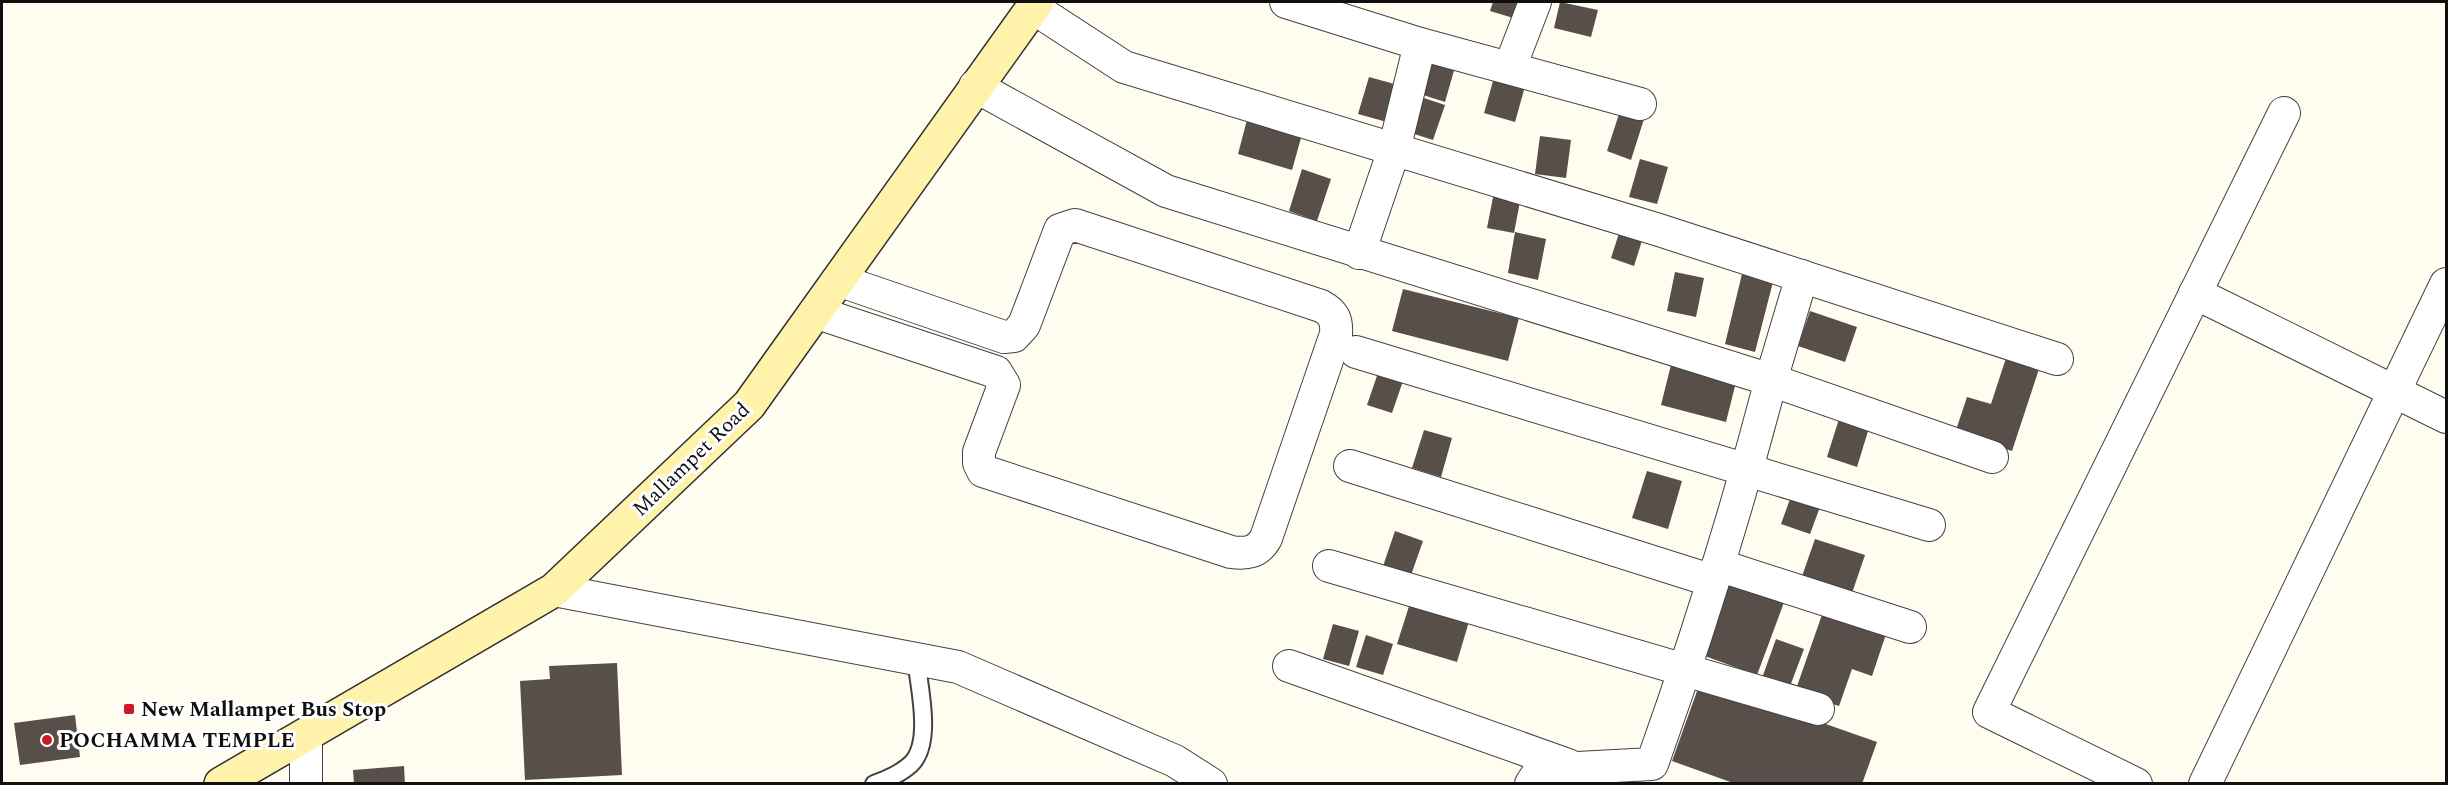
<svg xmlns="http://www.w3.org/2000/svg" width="2448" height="785" font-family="Spectral,serif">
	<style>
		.building { fill: #584f4a }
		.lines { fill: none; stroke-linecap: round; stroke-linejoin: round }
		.lane-casing { stroke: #424242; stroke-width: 20 }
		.street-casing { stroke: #424242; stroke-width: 34 }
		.secondary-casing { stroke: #313131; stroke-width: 36 }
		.lane { stroke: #fff; stroke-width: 16 }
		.street { stroke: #fff; stroke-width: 32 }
		.secondary { stroke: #fff3ab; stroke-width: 33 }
		.poi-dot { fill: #cc1928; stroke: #fff; stroke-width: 2 }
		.labels { text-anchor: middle; stroke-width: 6; stroke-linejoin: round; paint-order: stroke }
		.street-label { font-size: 21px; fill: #0f0f0f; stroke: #fff }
		.poi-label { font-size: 21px; font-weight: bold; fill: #0f0f0f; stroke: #fff; text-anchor: start }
	</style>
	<rect width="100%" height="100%" fill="#fffcf0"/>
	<g class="building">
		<path d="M 1493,2 L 1524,2 L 1520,20 L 1490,11 Z"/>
		<path d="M 1560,2 L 1598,10 L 1591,37 L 1554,28 Z"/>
		<path d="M 1431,60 L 1455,67 L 1445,102 L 1420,94 Z"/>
		<path d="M 1495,74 L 1526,83 L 1515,122 L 1484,113 Z"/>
		<path d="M 1369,77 L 1398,85 L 1387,122 L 1358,114 Z"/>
		<path d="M 1421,97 L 1445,105 L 1433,140 L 1408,132 Z"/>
		<path d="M 1620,111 L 1644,119 L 1631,160 L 1607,151 Z"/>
		<path d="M 1248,116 L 1303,131 L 1292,170 L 1238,154 Z"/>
		<path d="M 1540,136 L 1571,140 L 1566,178 L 1535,174 Z"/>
		<path d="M 1640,159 L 1668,167 L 1657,204 L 1629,197 Z"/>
		<path d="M 1302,169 L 1331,179 L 1317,221 L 1289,211 Z"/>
		<path d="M 1495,187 L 1522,191 L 1514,233 L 1487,228 Z"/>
		<path d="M 1623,221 L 1646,228 L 1634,266 L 1611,258 Z"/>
		<path d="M 1515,232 L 1546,239 L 1538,280 L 1508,273 Z"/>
		<path d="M 1675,272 L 1704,278 L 1696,317 L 1667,311 Z"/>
		<path d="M 1742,274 L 1773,282 L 1755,352 L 1725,344 Z"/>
		<path d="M 1403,289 L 1519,318 L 1508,361 L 1392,331 Z"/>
		<path d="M 1810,311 L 1857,327 L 1845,362 L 1798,346 Z"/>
		<path d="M 2006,358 L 2039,369 L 2012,451 L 1955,433 L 1967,397 L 1991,404 Z"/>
		<path d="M 1672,361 L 1737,378 L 1726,422 L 1661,405 Z"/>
		<path d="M 1379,370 L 1404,378 L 1392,413 L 1367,405 Z"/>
		<path d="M 1839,419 L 1869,428 L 1857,467 L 1827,457 Z"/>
		<path d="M 1424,430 L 1452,438 L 1441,477 L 1412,468 Z"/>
		<path d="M 1647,471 L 1682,481 L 1668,529 L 1632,518 Z"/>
		<path d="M 1794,488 L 1823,499 L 1810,534 L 1781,524 Z"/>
		<path d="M 1395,531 L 1423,541 L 1410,578 L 1382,569 Z"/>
		<path d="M 1815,539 L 1865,555 L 1851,596 L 1801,579 Z"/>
		<path d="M 1731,577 L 1786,597 L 1757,675 L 1702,655 Z"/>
		<path d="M 1411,600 L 1470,618 L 1457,662 L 1397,644 Z"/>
		<path d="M 1824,609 L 1887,631 L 1872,676 L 1852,669 L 1839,706 L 1795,692 Z"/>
		<path d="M 1333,624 L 1359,631 L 1349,666 L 1323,659 Z"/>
		<path d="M 1366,635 L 1393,644 L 1383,675 L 1356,667 Z"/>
		<path d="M 1776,639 L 1804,649 L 1789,689 L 1762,678 Z"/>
		<path d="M 617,663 L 622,775 L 525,780 L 520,681 L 550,679 L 549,666 Z"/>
		<path d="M 1701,680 L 1877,742 L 1862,784 L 1736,784 L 1672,761 Z"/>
		<path d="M 75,715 L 80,757 L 20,765 L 14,723 Z"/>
		<path d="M 404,766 L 405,784 L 354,784 L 353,770 Z"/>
	</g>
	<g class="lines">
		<g class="lane-casing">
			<path id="lane" d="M 874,784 C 887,779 900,774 911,764 C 933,743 919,687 916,659"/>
		</g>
		<g class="street-casing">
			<g id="street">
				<path d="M 1286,2 L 1420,44 L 1394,150 L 1359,253"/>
				<path d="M 1032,7 L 1124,67 L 1659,230 L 2057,359"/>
				<path d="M 1420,44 L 1640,104"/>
				<path d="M 1510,67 L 1535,2"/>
				<path d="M 975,86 L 1166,191 L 1771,380 L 1802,276"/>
				<path d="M 2195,293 L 2446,417"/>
				<path d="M 815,312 L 996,372 L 1004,385 L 979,452 L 979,463 L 983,471 L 1231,552 C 1246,554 1258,553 1266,538 L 1336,334 C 1337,320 1334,313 1321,306 L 1075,225 L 1060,230 L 1024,325 L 1014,336 L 1004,337 L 838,280"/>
				<path d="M 1356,352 L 1929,525"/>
				<path d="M 1350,466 L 1713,581"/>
				<path d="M 1718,565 L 1910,627"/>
				<path d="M 1329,566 L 1818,709"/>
				<path d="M 554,590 L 958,667 L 1175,761 L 1211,784"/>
				<path d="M 1289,666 L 1568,765"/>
				<path d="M 306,784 L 306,735"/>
				<path d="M 1531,784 L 1540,770 L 1652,764 C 1697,638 1737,510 1771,380 L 1992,457"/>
				<path d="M 2136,784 L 1989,712 L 2284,113"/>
				<path d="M 2205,784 L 2446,284"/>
			</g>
		</g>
		<g class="secondary-casing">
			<path id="secondary" d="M 221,784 L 554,590 L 749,405 L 1037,2"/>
		</g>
		<use href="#lane" class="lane"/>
		<use href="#street" class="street"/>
		<use href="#secondary" class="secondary"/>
	</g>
	<g class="poi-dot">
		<rect x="123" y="703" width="12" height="12" rx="3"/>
		<circle cx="47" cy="740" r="6"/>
	</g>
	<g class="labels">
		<g class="street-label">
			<text transform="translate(691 459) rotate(-44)" y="7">Mallampet Road</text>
		</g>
		<g class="poi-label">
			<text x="141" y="716">New Mallampet Bus Stop</text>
			<text x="59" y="747">POCHAMMA TEMPLE</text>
		</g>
	</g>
	<rect width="2448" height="785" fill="none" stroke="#0f0f0f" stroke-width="6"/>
</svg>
